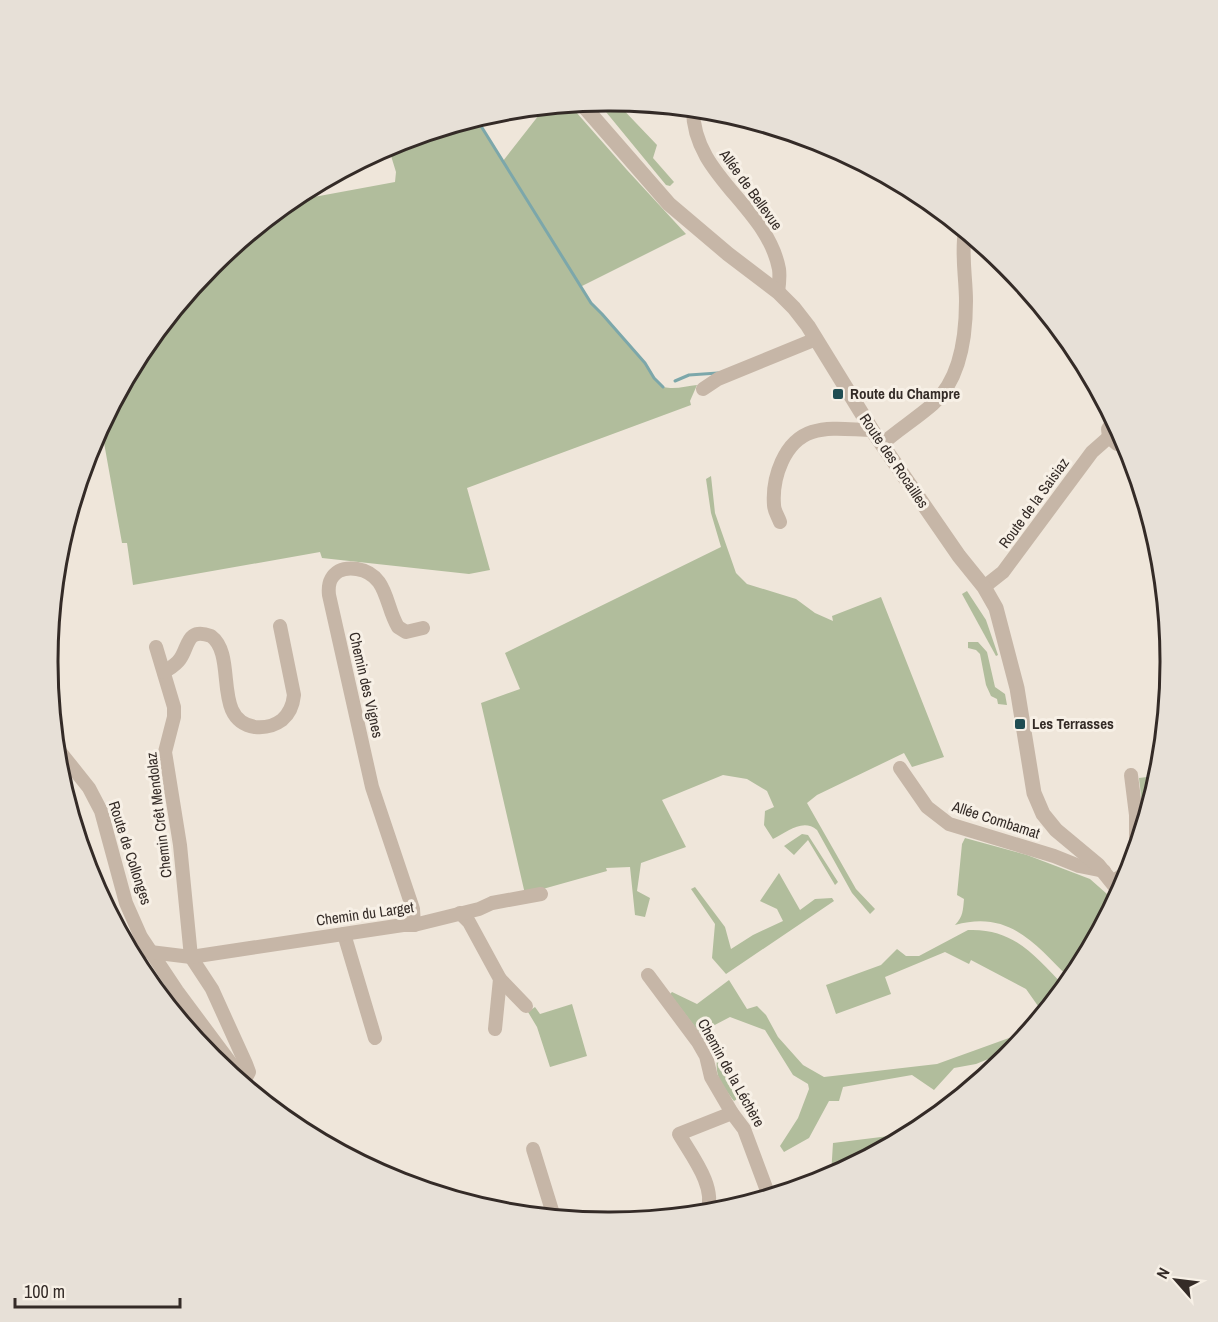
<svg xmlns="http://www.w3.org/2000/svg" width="1218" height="1322" font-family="'Archivo Narrow',sans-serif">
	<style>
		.green { fill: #b1bd9c }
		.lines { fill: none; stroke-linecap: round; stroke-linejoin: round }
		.stream { stroke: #7ca7aa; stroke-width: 3 }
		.minor { stroke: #c6b6a7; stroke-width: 14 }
		.tertiary { stroke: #c6b6a7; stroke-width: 15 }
		.poi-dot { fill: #204d52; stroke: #f7f0e6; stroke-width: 2 }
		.labels { text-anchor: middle; stroke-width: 6; stroke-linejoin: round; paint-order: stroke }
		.street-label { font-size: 15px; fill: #342b27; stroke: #f7f0e6 }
		.poi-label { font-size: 15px; font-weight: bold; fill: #342b27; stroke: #f7f0e6; text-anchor: start }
		.rim { fill: none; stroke: #342b27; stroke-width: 3 }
	</style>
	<rect width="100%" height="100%" fill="#efe6da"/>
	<g class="green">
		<path d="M 597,101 L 615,101 L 657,145 L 653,158 L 674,182 L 670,186 L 666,185 Z"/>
		<path d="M 569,104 L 627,170 L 686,234 L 580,287 C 598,314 623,336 644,362 C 650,370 654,383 664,387 C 674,390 687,386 697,385 L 690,401 L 691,405 L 467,488 L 490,570 L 469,574 L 322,558 L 320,552 L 133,585 L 127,543 L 122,543 L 101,426 L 143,349 L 213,264 L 302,192 L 303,199 L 395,182 L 396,172 L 388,146 L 395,143 L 476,118 L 503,161 L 546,106 Z"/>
		<path d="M 711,476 L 715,513 L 736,573 L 747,584 L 796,599 L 815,613 L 833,621 L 832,616 L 881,597 L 944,757 L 912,767 L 904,753 L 817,795 L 807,803 L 856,889 L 875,909 L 870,914 L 852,893 L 817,830 C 803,818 787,832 773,839 L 764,825 L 765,811 L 774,807 L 767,791 L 747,779 L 723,775 L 662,800 L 686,847 L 641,863 L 637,891 L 650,898 L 645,917 L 635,915 L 630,867 L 606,868 L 607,871 L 525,894 L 481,703 L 520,689 L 505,653 L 721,547 L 711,513 L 706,479 Z"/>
		<path d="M 967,591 L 986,620 L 998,655 L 996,656 L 962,594 Z"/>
		<path d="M 968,642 L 978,642 L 987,652 L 995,687 L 1005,694 L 1007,705 L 998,704 L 997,699 L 991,696 L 986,685 L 980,654 L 976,650 L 968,648 Z"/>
		<path d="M 1147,777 L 1150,802 L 1144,821 L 1139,778 Z"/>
		<path d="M 802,834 L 808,835 L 838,882 L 835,885 L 808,840 L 794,855 L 784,846 Z"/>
		<path d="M 965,838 L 1027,855 L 1090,879 L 1107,894 L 1113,902 L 1070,979 C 1035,944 1010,910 955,925 C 963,917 963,910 964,899 L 957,895 L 962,844 Z"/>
		<path d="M 779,873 L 800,910 L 815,899 L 832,898 L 834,901 L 726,974 L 712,958 L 715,924 L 691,889 L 695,887 L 725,927 L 731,949 L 753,935 L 783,921 L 777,909 L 760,901 Z"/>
		<path d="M 968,930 C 1014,928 1035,956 1064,986 L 1043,1013 L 1026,989 L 971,960 L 969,964 L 945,952 L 885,977 L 891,994 L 836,1014 L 826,985 L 881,965 L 897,949 L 906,956 L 919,956 Z"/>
		<path d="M 729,980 L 747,1009 L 757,1006 L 766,1015 L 778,1037 L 803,1065 L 824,1077 L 937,1064 L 1028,1031 L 1013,1049 L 976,1064 L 954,1068 L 934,1090 L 912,1075 L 843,1087 L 839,1101 L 829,1101 L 809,1138 L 784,1152 L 780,1146 L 798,1118 L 809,1089 L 808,1084 L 793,1075 L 765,1030 L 730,1017 L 709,1028 L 710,1043 L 708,1044 L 670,994 L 672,992 L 697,1004 Z"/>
		<path d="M 572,1004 L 587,1056 L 550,1067 L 537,1027 L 528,1012 L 535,1007 L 540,1014 Z"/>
		<path d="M 720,1056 L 729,1081 L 739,1098 L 734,1101 C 722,1084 715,1079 717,1058 Z"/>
		<path d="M 889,1136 L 889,1144 L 831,1175 L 833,1143 Z"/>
	</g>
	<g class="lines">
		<g class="stream">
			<path d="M 476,118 L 591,303 L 602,314 L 645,363 L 654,378 L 663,387"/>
			<path d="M 675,381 L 689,375 L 718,373"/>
		</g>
		<g class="minor">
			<path d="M 693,108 C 692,176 767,206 779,269 C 780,276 779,285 778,292"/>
			<path d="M 919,193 L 965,232"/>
			<path d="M 703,389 L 718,379 L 816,339"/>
			<path d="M 1114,421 L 1108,429 L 1109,437 L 1117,444 L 1126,444"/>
			<path d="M 882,444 C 898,430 917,418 933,404 C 961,379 966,336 966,301 C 966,278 961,254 965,231"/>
			<path d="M 780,522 C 778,516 774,511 774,505 C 772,478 784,441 812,432 C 831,426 853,430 872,430"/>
			<path d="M 984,587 L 1003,572 L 1092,452 L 1109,437"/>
			<path d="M 156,647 L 174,707 L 174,717 L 165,752 L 180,845 L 191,957 L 212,989 L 246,1064 L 249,1072 L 244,1081"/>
			<path d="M 164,672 C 170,668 176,665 180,659 C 189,647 186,627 211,636 C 238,656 211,720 255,727 C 265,728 274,726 282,720 C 289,714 293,705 294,695 L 280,626"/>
			<path d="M 57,748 L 89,788 L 101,811 L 126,903 L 141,937 L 177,991 L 250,1089"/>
			<path d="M 900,768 L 927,807 L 949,824 L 1054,856 L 1079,866 L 1104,871"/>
			<path d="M 1131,775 L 1136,815 L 1136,848"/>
			<path d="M 1113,882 L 1128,871 L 1131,864"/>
			<path d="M 460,913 L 469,922 L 500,979 L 495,1029"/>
			<path d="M 414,925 L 413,909 L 372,787 L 329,595 C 328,586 329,577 339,571 C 345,568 351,568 357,569 C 388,574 385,606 398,627 L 406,632 L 423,628"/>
			<path d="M 344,934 L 375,1038"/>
			<path d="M 150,952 L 191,957 L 403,925 L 414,925 L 479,909 L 492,903 L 541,894"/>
			<path d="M 648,975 L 698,1042 L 706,1056 L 711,1077 L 732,1113 L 744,1129 L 769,1196"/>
			<path d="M 500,979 L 526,1006"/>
			<path d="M 533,1149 L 554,1217"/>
			<path d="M 707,1212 C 717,1187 691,1155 679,1134 L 732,1113"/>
		</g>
		<path class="tertiary" d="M 581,103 L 669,204 L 728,254 L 778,292 L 794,308 L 808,326 L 872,430 L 959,556 L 984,587 L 996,608 L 1017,688 L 1034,793 L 1043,814 L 1056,830 L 1098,865 L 1119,891"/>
	</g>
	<g class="poi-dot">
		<rect x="832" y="388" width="12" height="12" rx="3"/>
		<rect x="1014" y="718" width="12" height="12" rx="3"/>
	</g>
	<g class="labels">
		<g class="street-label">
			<text transform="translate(751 190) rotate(54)" y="5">Allée de Bellevue</text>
			<text transform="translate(894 461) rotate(56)" y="5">Route des Rocailles</text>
			<text transform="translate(1034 503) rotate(-54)" y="5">Route de la Saisiaz</text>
			<text transform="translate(366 685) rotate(77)" y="5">Chemin des Vignes</text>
			<text transform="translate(159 815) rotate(-97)" y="5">Chemin Crêt Mendolaz</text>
			<text transform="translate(996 820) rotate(18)" y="5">Allée Combamat</text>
			<text transform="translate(130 853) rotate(72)" y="5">Route de Collonges</text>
			<text transform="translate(365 914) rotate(-8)" y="5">Chemin du Larget</text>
			<text transform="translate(731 1073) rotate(61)" y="5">Chemin de la Léchère</text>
		</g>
		<g class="poi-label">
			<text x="850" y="399">Route du Champre</text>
			<text x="1032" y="729">Les Terrasses</text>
		</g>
	</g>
	<path d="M0 0H1218V1322H0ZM608 111H610A550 550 0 0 1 1160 661V662A550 550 0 0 1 610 1212H608A550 550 0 0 1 58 662V661A550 550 0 0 1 608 111Z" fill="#e7e0d7" fill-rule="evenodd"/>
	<path class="rim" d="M608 111H610A550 550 0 0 1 1160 661V662A550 550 0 0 1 610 1212H608A550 550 0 0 1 58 662V661A550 550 0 0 1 608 111Z"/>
	<g transform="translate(1176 1280) rotate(298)" stroke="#f7f0e6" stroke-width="4.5" paint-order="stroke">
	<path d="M0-4.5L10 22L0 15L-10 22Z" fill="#342b27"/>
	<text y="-9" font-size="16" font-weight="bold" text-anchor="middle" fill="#342b27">N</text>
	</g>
	<path d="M15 1298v9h165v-9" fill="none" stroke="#342b27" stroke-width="3"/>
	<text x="24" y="1298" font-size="18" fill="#342b27" stroke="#f7f0e6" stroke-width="4.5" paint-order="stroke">100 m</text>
</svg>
